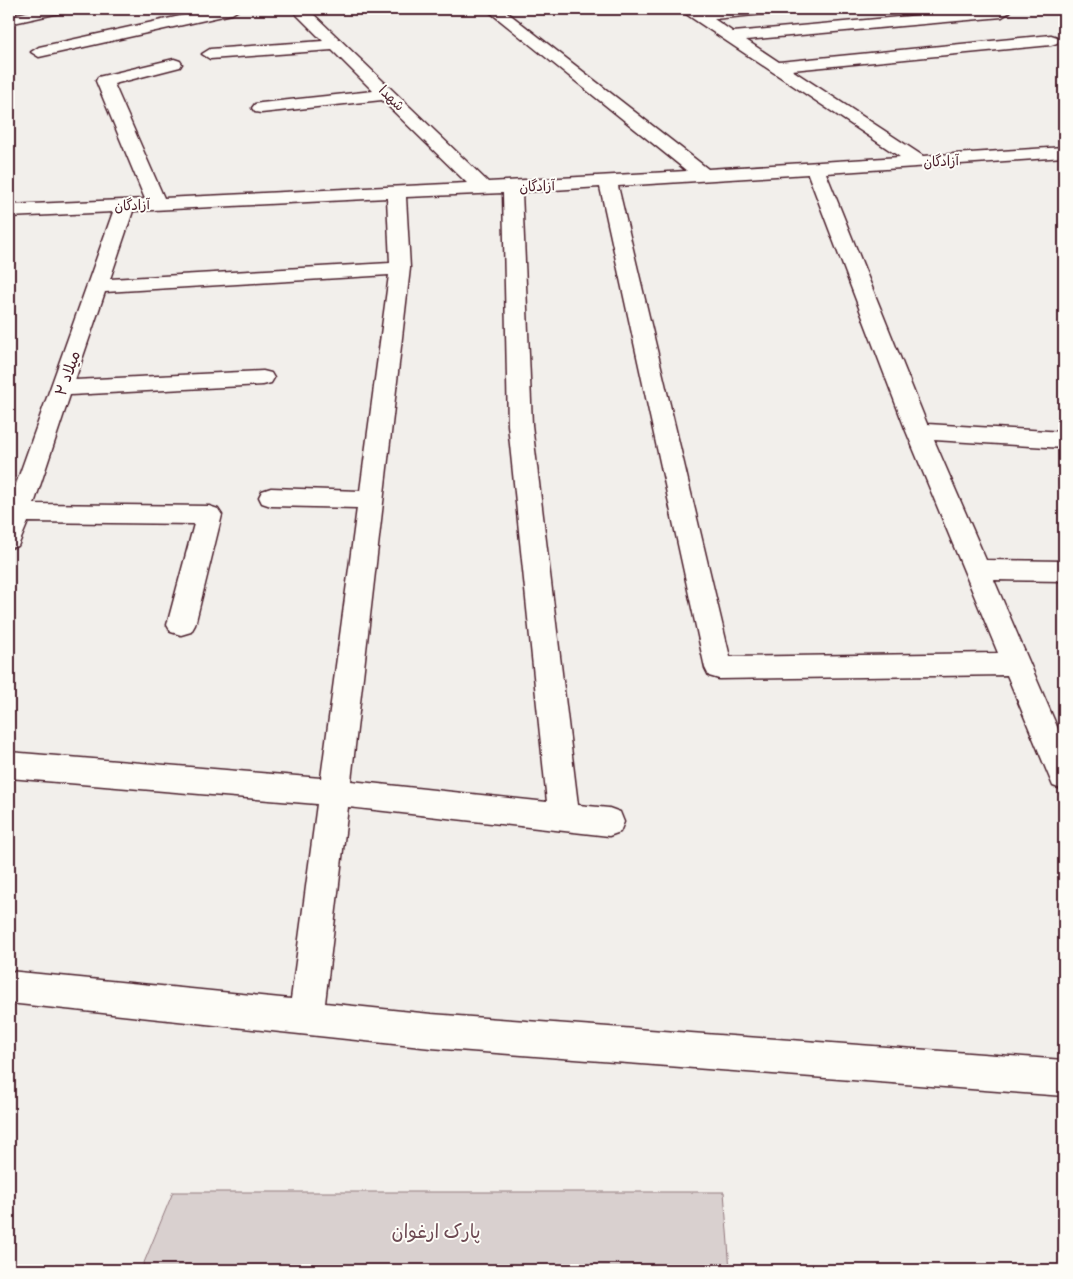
<svg xmlns="http://www.w3.org/2000/svg" width="1073" height="1279" font-family="'Gochi Hand','Playpen Sans Arabic',sans-serif">
	<style>
		.green { fill: #d9d0cf; stroke: #92787d }
		.lines { fill: none; stroke-linecap: round; stroke-linejoin: round }
		.minor-casing { stroke: #4a1f2b; stroke-width: 3 }
		.minor { fill: #fdfcf7; fill-rule: evenodd }
		.labels { text-anchor: middle; stroke-width: 4; stroke-linejoin: round; paint-order: stroke }
		.far-street-label { font-size: 14px; fill: #4a1f2b; stroke: #fdfcf7 }
		.street-label { font-size: 16px; fill: #4a1f2b; stroke: #fdfcf7 }
		.near-park-label { font-size: 19px; fill: #6e4b54; stroke: #fdfcf7 }
	</style>
	<rect width="100%" height="100%" fill="#f2efeb"/>
	<filter id="ink" filterUnits="userSpaceOnUse"><feTurbulence type="fractalNoise" baseFrequency=".02" numOctaves="2"/><feDisplacementMap in="SourceGraphic" scale="10" xChannelSelector="R" yChannelSelector="G"/><feConvolveMatrix kernelMatrix="1 2 1 2 8 2 1 2 1" color-interpolation-filters="sRGB"/></filter>
	<g filter="url(#ink)">
		<path class="green" d="M 173,1192 L 724,1192 L 730,1270 L 141,1270 Z"/>
		<g class="lines">
			<g class="minor-casing">
				<g id="minor">
					<path d="M 39,9 L 67,9 L 64,12 L 9,24 L 9,16 Z"/>
					<path d="M 212,9 L 240,9 L 232,14 L 39,57 L 31,52 L 39,47 Z"/>
					<path d="M 291,9 L 308,9 L 488,182 L 687,171 L 486,9 L 503,9 L 708,169 L 900,157 L 683,12 L 680,9 L 698,9 L 702,11 L 772,9 L 764,14 L 714,19 L 733,32 L 987,9 L 1008,9 L 1010,12 L 1002,17 L 746,40 L 779,62 L 1051,35 L 1057,37 L 1059,40 L 1057,43 L 1051,45 L 792,70 L 923,156 L 1064,147 L 1064,157 L 826,173 L 927,424 L 1064,432 L 1064,448 L 934,440 L 986,560 L 1064,561 L 1064,581 L 994,580 L 1064,743 L 1064,790 L 1053,786 L 1007,675 L 719,679 L 709,676 L 705,668 L 600,187 L 522,192 L 532,425 L 578,805 L 609,808 L 620,812 L 624,822 L 620,832 L 609,836 L 348,807 L 325,1003 L 431,1014 L 1064,1060 L 1064,1096 L 431,1048 L 9,1003 L 9,971 L 291,999 L 317,804 L 9,778 L 9,752 L 321,778 L 357,508 L 271,506 L 262,503 L 259,497 L 262,491 L 271,488 L 360,491 L 389,275 L 105,292 L 75,380 L 263,371 L 271,373 L 274,378 L 271,383 L 263,385 L 70,395 L 34,504 L 209,506 L 218,509 L 222,515 L 195,625 L 191,632 L 181,635 L 171,632 L 167,625 L 194,524 L 28,522 L 18,546 L 9,548 L 9,504 L 113,212 L 9,217 L 9,205 L 145,199 L 96,81 L 98,77 L 174,59 L 180,61 L 182,64 L 180,67 L 114,84 L 164,198 L 467,183 L 382,100 L 261,113 L 255,112 L 252,108 L 255,104 L 261,103 L 373,91 L 332,50 L 210,59 L 202,54 L 210,49 L 323,41 ZM 808,174 L 906,431 L 998,653 L 730,657 L 618,186 ZM 503,193 L 508,425 L 547,802 L 351,781 L 410,268 L 406,197 ZM 387,198 L 390,263 L 110,279 L 133,211 Z"/>
				</g>
			</g>
			<use href="#minor" class="minor"/>
		</g>
	</g>
	<g class="labels">
		<g class="far-street-label">
			<text transform="translate(392 98) rotate(44)" y="5">شهدا</text>
			<text transform="translate(941 161) rotate(-3)" y="5">آزادگان</text>
			<text transform="translate(537 186) rotate(-3)" y="5">آزادگان</text>
			<text transform="translate(132 205) rotate(-3)" y="5">آزادگان</text>
		</g>
		<g class="street-label">
			<text transform="translate(67 373) rotate(-71)" y="6">میلاد ۲</text>
		</g>
		<g class="near-park-label">
			<text x="436" y="1238">پارک ارغوان</text>
		</g>
	</g>
	<rect width="1073" height="1279" fill="none" stroke="#fdfcf7" stroke-width="30"/>
	<rect x="15" y="15" width="1043" height="1249" fill="none" stroke="#4a1f2b" stroke-width="2" filter="url(#ink)"/>
</svg>
